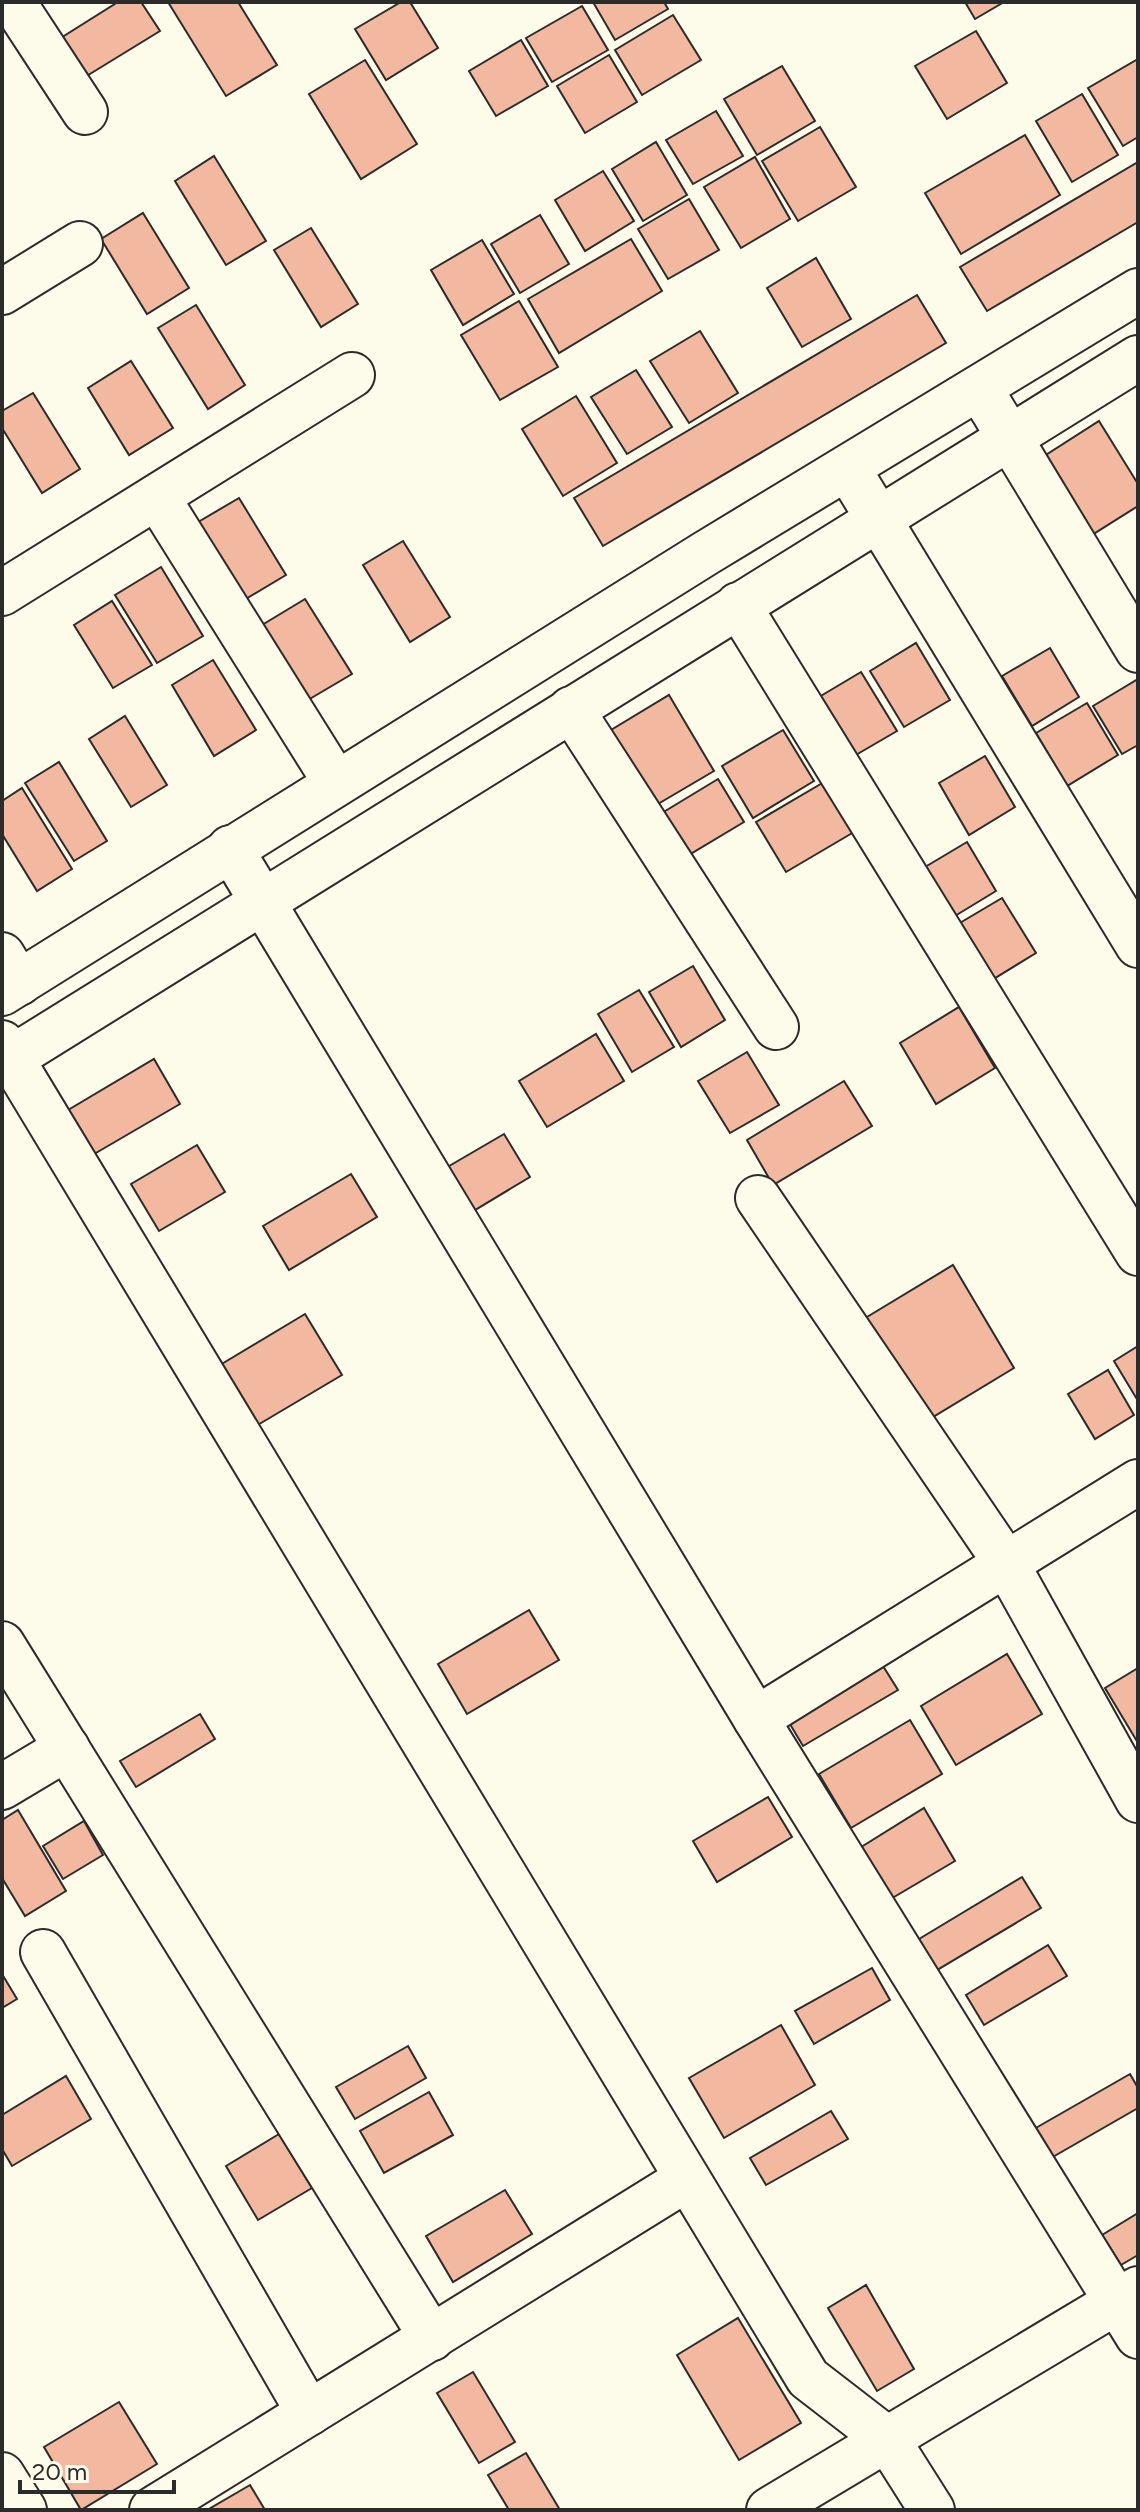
<svg xmlns="http://www.w3.org/2000/svg" width="1140" height="2512" font-family="Figtree,sans-serif">
	<style>
		.building { fill: #f2b8a0; stroke: #2b2b2b; stroke-width: 2 }
		.lines { fill: none; stroke-linecap: round; stroke-linejoin: round }
		.street-casing { stroke: #2b2b2b; stroke-width: 48 }
		.secondary-casing { stroke: #2b2b2b; stroke-width: 48 }
		.street { stroke: #fdfbea; stroke-width: 44 }
		.secondary { stroke: #fdfbea; stroke-width: 44 }
	</style>
	<rect width="100%" height="100%" fill="#fdfbea"/>
	<g class="building">
		<path d="M 118,2 L 141,2 L 160,31 L 72,85 L 48,46 Z"/>
		<path d="M 168,2 L 238,2 L 277,65 L 226,96 Z"/>
		<path d="M 401,2 L 410,2 L 438,48 L 386,80 L 355,29 Z"/>
		<path d="M 593,2 L 664,2 L 668,9 L 615,40 Z"/>
		<path d="M 965,2 L 1004,2 L 975,19 Z"/>
		<path d="M 582,6 L 608,50 L 552,82 L 526,38 Z"/>
		<path d="M 673,15 L 701,60 L 642,95 L 615,50 Z"/>
		<path d="M 976,31 L 1007,83 L 947,119 L 915,66 Z"/>
		<path d="M 521,40 L 548,86 L 496,116 L 469,71 Z"/>
		<path d="M 609,55 L 637,102 L 585,133 L 557,86 Z"/>
		<path d="M 1138,59 L 1138,137 L 1123,146 L 1088,88 Z"/>
		<path d="M 365,60 L 417,144 L 361,179 L 309,94 Z"/>
		<path d="M 782,66 L 815,121 L 757,155 L 724,99 Z"/>
		<path d="M 1082,94 L 1118,155 L 1072,182 L 1036,121 Z"/>
		<path d="M 716,111 L 743,156 L 693,184 L 666,140 Z"/>
		<path d="M 820,127 L 856,187 L 798,221 L 762,161 Z"/>
		<path d="M 1025,135 L 1060,195 L 961,254 L 925,193 Z"/>
		<path d="M 656,142 L 687,195 L 643,221 L 612,169 Z"/>
		<path d="M 214,156 L 266,241 L 226,265 L 175,181 Z"/>
		<path d="M 755,157 L 790,219 L 741,248 L 704,187 Z"/>
		<path d="M 1138,162 L 1138,222 L 987,311 L 960,267 Z"/>
		<path d="M 603,171 L 634,221 L 585,251 L 555,200 Z"/>
		<path d="M 689,199 L 719,250 L 668,279 L 638,229 Z"/>
		<path d="M 143,213 L 189,288 L 147,314 L 101,239 Z"/>
		<path d="M 540,215 L 569,264 L 520,293 L 491,244 Z"/>
		<path d="M 311,228 L 358,304 L 321,327 L 274,250 Z"/>
		<path d="M 631,239 L 662,291 L 559,353 L 528,299 Z"/>
		<path d="M 482,240 L 514,294 L 463,325 L 431,270 Z"/>
		<path d="M 816,258 L 851,319 L 802,347 L 767,288 Z"/>
		<path d="M 917,295 L 946,343 L 603,546 L 574,498 Z"/>
		<path d="M 519,301 L 558,367 L 500,400 L 461,335 Z"/>
		<path d="M 196,305 L 245,385 L 208,409 L 158,328 Z"/>
		<path d="M 700,331 L 738,393 L 689,423 L 650,361 Z"/>
		<path d="M 131,361 L 173,428 L 129,455 L 88,388 Z"/>
		<path d="M 636,370 L 672,427 L 627,454 L 591,397 Z"/>
		<path d="M 33,393 L 80,469 L 42,493 L 2,428 L 2,411 Z"/>
		<path d="M 576,396 L 617,463 L 563,496 L 522,429 Z"/>
		<path d="M 1099,421 L 1138,484 L 1138,506 L 1087,538 L 1038,460 Z"/>
		<path d="M 239,498 L 286,575 L 239,603 L 193,525 Z"/>
		<path d="M 403,541 L 450,617 L 410,642 L 363,565 Z"/>
		<path d="M 161,567 L 203,636 L 157,663 L 115,595 Z"/>
		<path d="M 305,599 L 352,674 L 308,700 L 262,625 Z"/>
		<path d="M 112,601 L 152,665 L 113,688 L 74,625 Z"/>
		<path d="M 916,643 L 950,700 L 904,727 L 870,671 Z"/>
		<path d="M 1050,648 L 1079,697 L 1032,726 L 1002,676 Z"/>
		<path d="M 213,660 L 256,730 L 214,756 L 172,685 Z"/>
		<path d="M 861,672 L 897,731 L 849,759 L 814,700 Z"/>
		<path d="M 1138,679 L 1138,745 L 1122,754 L 1093,706 Z"/>
		<path d="M 669,695 L 714,771 L 646,811 L 601,736 Z"/>
		<path d="M 1087,703 L 1118,755 L 1067,786 L 1036,733 Z"/>
		<path d="M 125,716 L 167,785 L 131,807 L 89,739 Z"/>
		<path d="M 783,730 L 814,781 L 753,818 L 722,766 Z"/>
		<path d="M 985,756 L 1015,807 L 969,835 L 939,783 Z"/>
		<path d="M 59,762 L 107,841 L 74,861 L 25,783 Z"/>
		<path d="M 718,779 L 744,822 L 677,862 L 652,819 Z"/>
		<path d="M 824,782 L 854,832 L 786,872 L 756,822 Z"/>
		<path d="M 22,788 L 72,869 L 37,891 L 2,834 L 2,801 Z"/>
		<path d="M 967,842 L 996,891 L 950,919 L 920,870 Z"/>
		<path d="M 1002,898 L 1036,953 L 987,983 L 953,927 Z"/>
		<path d="M 693,966 L 725,1020 L 681,1047 L 649,992 Z"/>
		<path d="M 639,990 L 674,1047 L 632,1072 L 598,1014 Z"/>
		<path d="M 959,1007 L 995,1068 L 936,1104 L 900,1043 Z"/>
		<path d="M 596,1034 L 624,1081 L 547,1127 L 519,1081 Z"/>
		<path d="M 747,1052 L 779,1105 L 730,1133 L 698,1081 Z"/>
		<path d="M 154,1059 L 180,1104 L 89,1157 L 63,1113 Z"/>
		<path d="M 844,1081 L 872,1126 L 773,1185 L 747,1140 Z"/>
		<path d="M 504,1134 L 530,1177 L 470,1213 L 444,1169 Z"/>
		<path d="M 197,1145 L 225,1192 L 159,1231 L 131,1184 Z"/>
		<path d="M 351,1174 L 377,1217 L 289,1270 L 263,1226 Z"/>
		<path d="M 953,1265 L 1014,1368 L 923,1423 L 862,1320 Z"/>
		<path d="M 305,1314 L 342,1375 L 256,1426 L 220,1365 Z"/>
		<path d="M 1138,1346 L 1138,1401 L 1114,1361 Z"/>
		<path d="M 1108,1370 L 1134,1415 L 1095,1439 L 1068,1394 Z"/>
		<path d="M 529,1610 L 559,1660 L 467,1714 L 438,1664 Z"/>
		<path d="M 1007,1654 L 1042,1714 L 956,1765 L 921,1706 Z"/>
		<path d="M 878,1658 L 898,1690 L 803,1746 L 784,1714 Z"/>
		<path d="M 1138,1668 L 1138,1743 L 1105,1688 Z"/>
		<path d="M 200,1714 L 215,1739 L 136,1787 L 120,1761 Z"/>
		<path d="M 910,1720 L 942,1774 L 851,1828 L 819,1774 Z"/>
		<path d="M 768,1797 L 792,1837 L 717,1882 L 693,1841 Z"/>
		<path d="M 924,1808 L 955,1861 L 889,1900 L 858,1849 Z"/>
		<path d="M 18,1810 L 66,1891 L 25,1916 L 2,1878 L 2,1820 Z"/>
		<path d="M 84,1821 L 103,1855 L 63,1879 L 43,1846 Z"/>
		<path d="M 1022,1877 L 1041,1908 L 937,1970 L 919,1939 Z"/>
		<path d="M 1048,1945 L 1067,1976 L 984,2025 L 966,1995 Z"/>
		<path d="M 872,1968 L 890,2000 L 814,2044 L 795,2011 Z"/>
		<path d="M 2,1974 L 17,1999 L 2,2008 Z"/>
		<path d="M 781,2025 L 815,2085 L 724,2138 L 689,2078 Z"/>
		<path d="M 408,2046 L 426,2078 L 355,2119 L 336,2087 Z"/>
		<path d="M 1130,2074 L 1138,2088 L 1138,2108 L 1051,2158 L 1034,2129 Z"/>
		<path d="M 66,2076 L 91,2119 L 12,2166 L 2,2149 L 2,2115 Z"/>
		<path d="M 429,2092 L 453,2135 L 384,2173 L 360,2131 Z"/>
		<path d="M 831,2111 L 848,2139 L 766,2185 L 750,2158 Z"/>
		<path d="M 279,2134 L 312,2188 L 258,2220 L 226,2166 Z"/>
		<path d="M 505,2190 L 532,2234 L 453,2282 L 426,2236 Z"/>
		<path d="M 1138,2213 L 1138,2255 L 1121,2265 L 1102,2235 Z"/>
		<path d="M 866,2285 L 914,2369 L 877,2391 L 828,2308 Z"/>
		<path d="M 738,2318 L 801,2423 L 739,2460 L 677,2355 Z"/>
		<path d="M 473,2372 L 515,2442 L 479,2463 L 437,2393 Z"/>
		<path d="M 119,2402 L 157,2464 L 81,2510 L 44,2447 Z"/>
		<path d="M 526,2453 L 560,2510 L 509,2510 L 488,2475 Z"/>
		<path d="M 250,2485 L 265,2510 L 210,2510 L 209,2509 Z"/>
	</g>
	<g class="lines">
		<g class="street-casing">
			<g id="street">
				<path d="M 13,2 L 85,112"/>
				<path d="M 2,292 L 80,244"/>
				<path d="M 980,389 L 1138,650"/>
				<path d="M 848,469 L 1138,945"/>
				<path d="M 157,497 L 336,783"/>
				<path d="M 2,593 L 352,375"/>
				<path d="M 738,605 L 1138,1253"/>
				<path d="M 571,709 L 776,1027"/>
				<path d="M 230,848 L 756,1719 L 1138,2336"/>
				<path d="M 2,955 L 19,983"/>
				<path d="M 2,1043 L 808,2378 L 887,2439 L 932,2510"/>
				<path d="M 758,1198 L 1006,1563 L 1138,1800"/>
				<path d="M 2,1644 L 432,2338"/>
				<path d="M 756,1719 L 1138,1482"/>
				<path d="M 2,1787 L 67,1748"/>
				<path d="M 43,1952 L 309,2413"/>
				<path d="M 2,2475 L 24,2510"/>
				<path d="M 152,2510 L 685,2180"/>
				<path d="M 769,2510 L 1138,2289"/>
			</g>
		</g>
		<g class="secondary-casing">
			<g id="secondary">
				<path d="M 2,993 L 706,553 L 1138,291"/>
				<path d="M 2,1064 L 1138,358"/>
			</g>
		</g>
		<use href="#street" class="street"/>
		<use href="#secondary" class="secondary"/>
	</g>
	<rect width="1140" height="2512" fill="none" stroke="#2b2b2b" stroke-width="8"/>
	<path d="M20 2480v12h154v-12" fill="none" stroke="#2b2b2b" stroke-width="4"/>
	<text x="32" y="2480" font-size="24" fill="#2b2b2b" stroke="#fdfbea" stroke-width="6" paint-order="stroke">20 m</text>
</svg>
